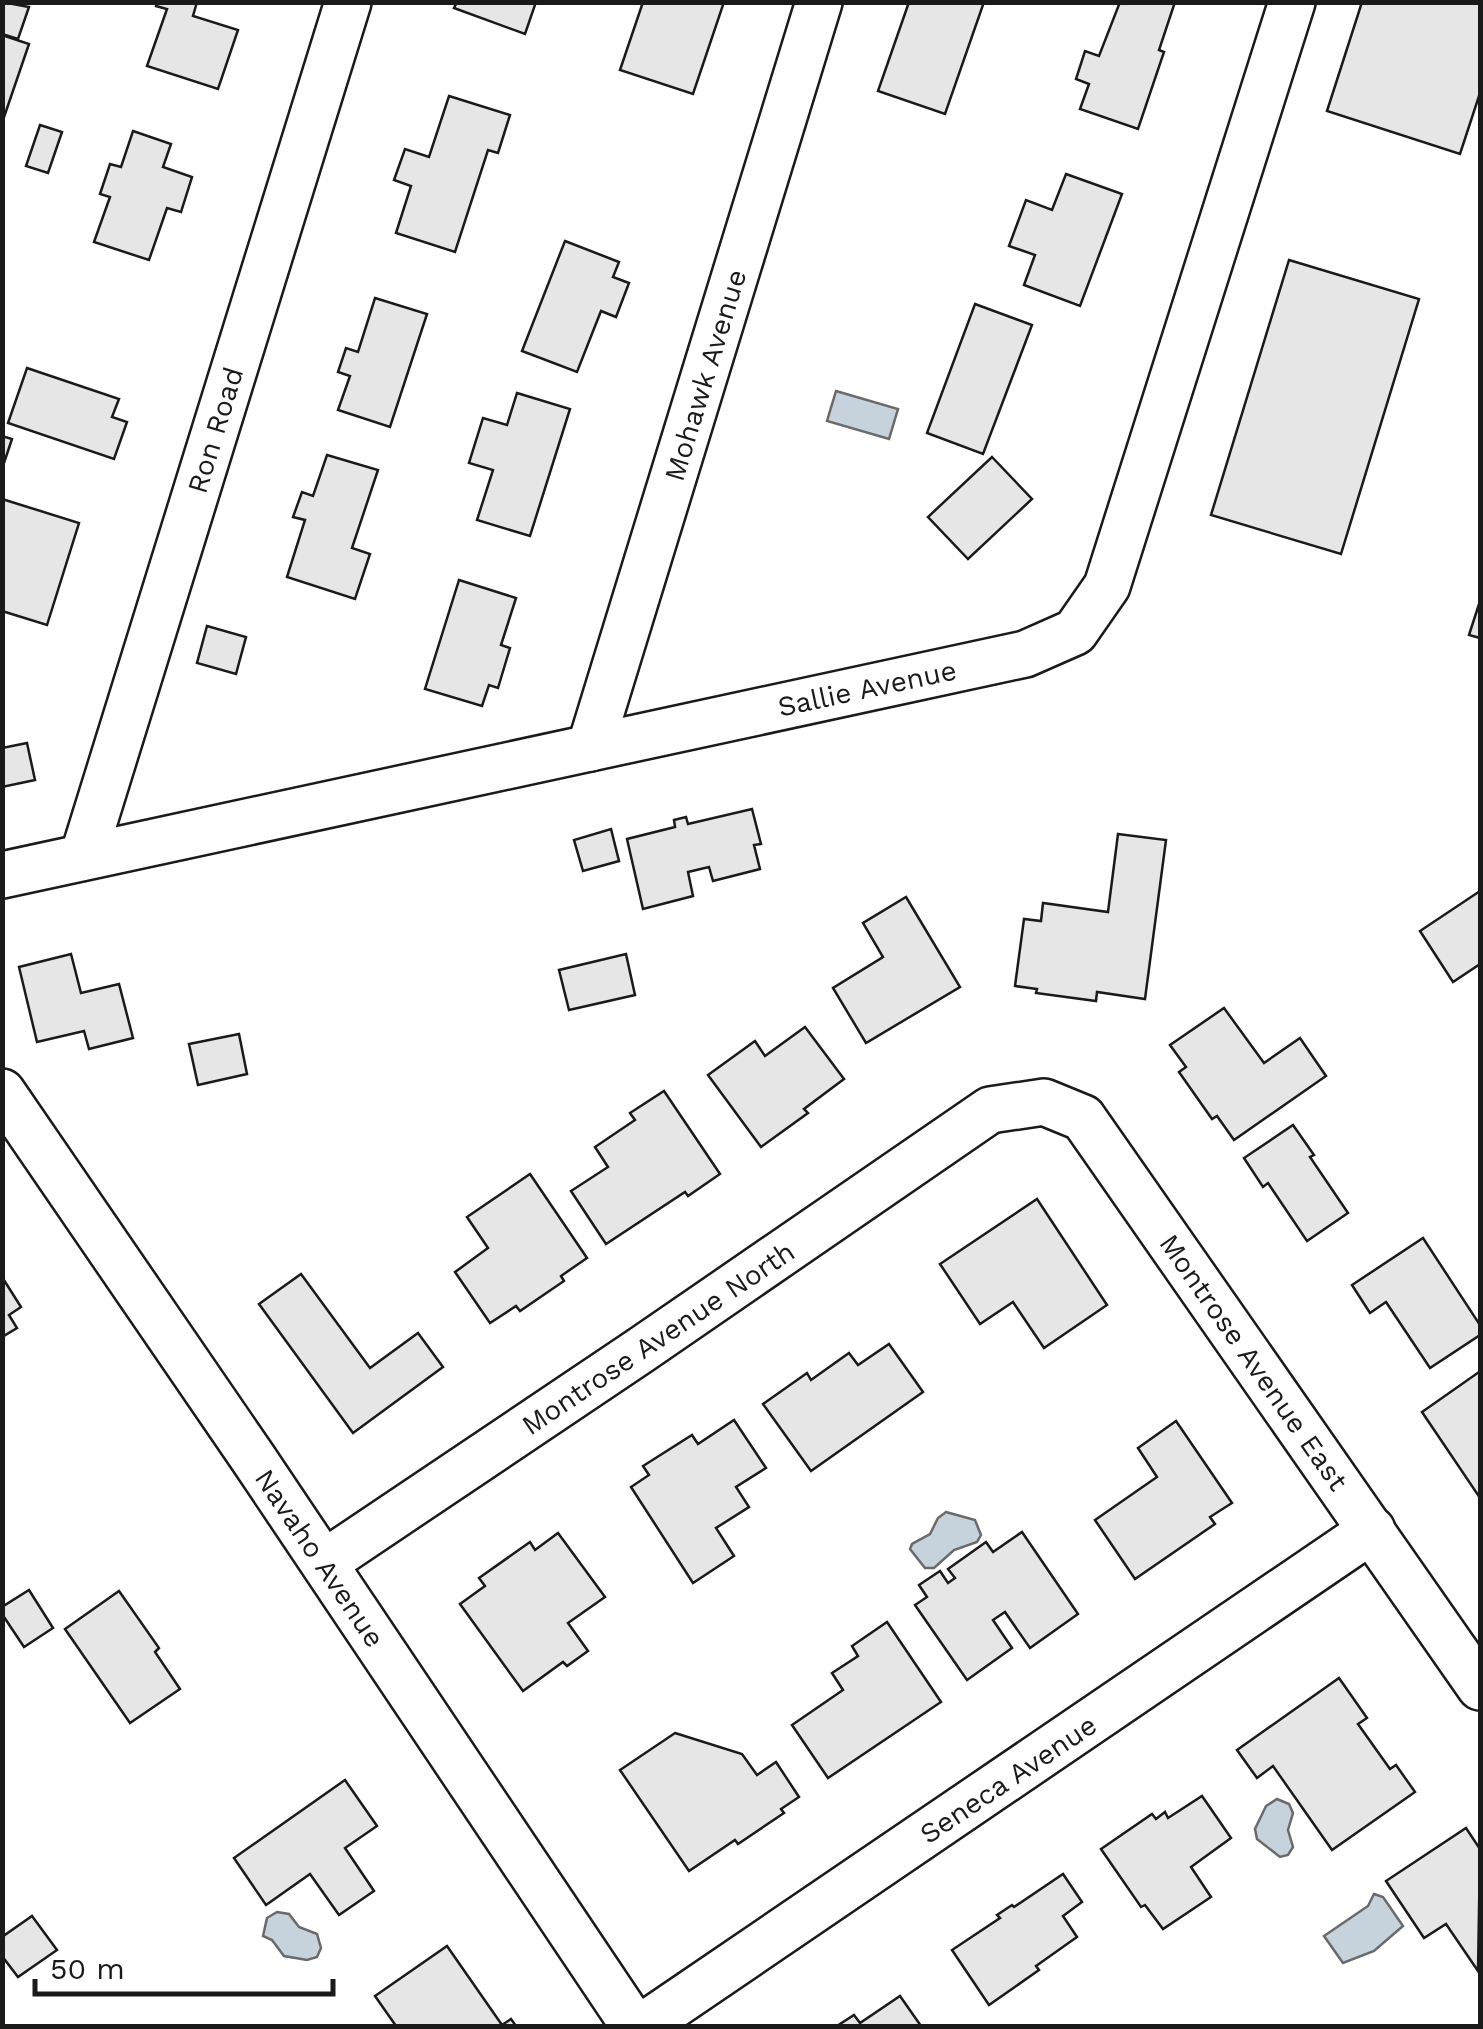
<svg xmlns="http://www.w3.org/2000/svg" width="1483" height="2029" font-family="'Work Sans',sans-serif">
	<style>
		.water { fill: #c6d2dc; stroke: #6a6a6a; stroke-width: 2.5 }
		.building { fill: #e6e6e6; stroke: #1a1a1a; stroke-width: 2.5 }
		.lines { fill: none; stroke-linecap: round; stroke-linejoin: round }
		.minor-casing { stroke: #1a1a1a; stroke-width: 50 }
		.minor { stroke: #fff; stroke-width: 45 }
		.labels { text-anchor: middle; stroke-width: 8; stroke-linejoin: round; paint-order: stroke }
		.street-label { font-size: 28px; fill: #1a1a1a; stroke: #fff }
	</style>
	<rect width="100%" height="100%" fill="#fff"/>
	<g class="water">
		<path d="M 836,391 L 898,409 L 889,439 L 827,421 Z"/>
		<path d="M 946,1512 L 975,1520 L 981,1535 L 977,1542 L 954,1550 L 934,1568 L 925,1568 L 910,1549 L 912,1544 L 930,1534 L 938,1518 Z"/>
		<path d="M 1277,1799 L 1289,1804 L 1293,1813 L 1288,1830 L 1293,1847 L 1288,1855 L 1280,1857 L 1257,1839 L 1255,1829 L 1266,1806 Z"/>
		<path d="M 1374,1894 L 1383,1897 L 1403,1926 L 1374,1951 L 1343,1963 L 1324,1936 L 1368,1906 Z"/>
		<path d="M 277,1912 L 289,1914 L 299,1927 L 317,1934 L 321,1948 L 317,1957 L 307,1960 L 284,1956 L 272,1940 L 263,1936 L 267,1918 Z"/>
	</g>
	<g class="building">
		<path d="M 2,2 L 29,7 L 18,39 L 2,34 Z"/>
		<path d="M 157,2 L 197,2 L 193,16 L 238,30 L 218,89 L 147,66 L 167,9 L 156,6 Z"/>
		<path d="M 457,2 L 536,2 L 525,34 L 454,8 Z"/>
		<path d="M 643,2 L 724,2 L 693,94 L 620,70 Z"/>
		<path d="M 909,2 L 984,2 L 945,114 L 878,91 Z"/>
		<path d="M 1120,2 L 1175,2 L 1159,50 L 1164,52 L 1138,129 L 1080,109 L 1089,84 L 1076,79 L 1085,51 L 1099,56 Z"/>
		<path d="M 1362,2 L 1480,2 L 1480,93 L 1460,154 L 1327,111 Z"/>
		<path d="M 2,35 L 29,44 L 2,123 Z"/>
		<path d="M 449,96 L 510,115 L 498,153 L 488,150 L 455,252 L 396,233 L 411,186 L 394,180 L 405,149 L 429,157 Z"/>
		<path d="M 40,125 L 62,132 L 48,173 L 26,166 Z"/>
		<path d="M 133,131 L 171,144 L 163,167 L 192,177 L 181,212 L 167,208 L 149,260 L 94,242 L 110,197 L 100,194 L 110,164 L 121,167 Z"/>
		<path d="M 1066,174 L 1122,194 L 1080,306 L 1024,285 L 1035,255 L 1009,246 L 1026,200 L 1052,210 Z"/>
		<path d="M 565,241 L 619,262 L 613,277 L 629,283 L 616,317 L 601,311 L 577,372 L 522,351 Z"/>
		<path d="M 1289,260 L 1419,299 L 1341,554 L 1211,515 Z"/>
		<path d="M 375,298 L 427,314 L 390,427 L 338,410 L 350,376 L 338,372 L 346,348 L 358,352 Z"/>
		<path d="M 975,304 L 1032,325 L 983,454 L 927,433 Z"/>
		<path d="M 27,368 L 119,399 L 112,417 L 127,422 L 114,459 L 8,423 Z"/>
		<path d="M 517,393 L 570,409 L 530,536 L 477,520 L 493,470 L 469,463 L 483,418 L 507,425 Z"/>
		<path d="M 2,436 L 12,439 L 4,463 L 2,463 Z"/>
		<path d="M 327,455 L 378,470 L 352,548 L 370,554 L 355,599 L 287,577 L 305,520 L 293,517 L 302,492 L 313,496 Z"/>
		<path d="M 992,457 L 1032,499 L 968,559 L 928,517 Z"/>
		<path d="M 2,499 L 79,523 L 47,625 L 2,611 Z"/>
		<path d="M 459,580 L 516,598 L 501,645 L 510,648 L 498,688 L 489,685 L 482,706 L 425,689 Z"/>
		<path d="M 1480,601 L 1480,638 L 1469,635 Z"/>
		<path d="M 207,626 L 246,637 L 236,674 L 197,663 Z"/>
		<path d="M 27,743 L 35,780 L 2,787 L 2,748 Z"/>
		<path d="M 752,809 L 761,844 L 754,845 L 760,869 L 713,881 L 709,867 L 688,872 L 693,896 L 643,909 L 627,839 L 675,827 L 674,820 L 686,817 L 688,824 Z"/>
		<path d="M 611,829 L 619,861 L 583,871 L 574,840 Z"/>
		<path d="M 1118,834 L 1166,840 L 1145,999 L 1097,992 L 1096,1001 L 1036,993 L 1037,989 L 1015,986 L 1024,919 L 1041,921 L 1043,903 L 1108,912 Z"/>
		<path d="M 1480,891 L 1480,964 L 1453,982 L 1420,931 Z"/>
		<path d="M 906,897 L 960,987 L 866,1043 L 833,988 L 883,957 L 863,923 Z"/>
		<path d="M 71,954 L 81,993 L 119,984 L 133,1038 L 89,1049 L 84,1031 L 37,1042 L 19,967 Z"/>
		<path d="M 626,954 L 635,995 L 569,1010 L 559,970 Z"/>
		<path d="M 1224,1008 L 1264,1063 L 1300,1038 L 1326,1076 L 1234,1140 L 1217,1116 L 1212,1119 L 1179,1072 L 1186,1067 L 1170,1045 Z"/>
		<path d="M 805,1027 L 844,1079 L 804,1109 L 808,1113 L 761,1147 L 708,1075 L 755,1041 L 765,1056 Z"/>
		<path d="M 239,1034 L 247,1074 L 198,1085 L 189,1044 Z"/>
		<path d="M 664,1091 L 720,1174 L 688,1196 L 685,1192 L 606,1244 L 571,1191 L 608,1167 L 595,1147 L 635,1120 L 630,1113 Z"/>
		<path d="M 1293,1125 L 1314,1155 L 1310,1157 L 1348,1213 L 1307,1241 L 1268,1183 L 1263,1187 L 1244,1158 Z"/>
		<path d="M 530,1174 L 587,1258 L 561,1276 L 564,1281 L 520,1311 L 516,1306 L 490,1323 L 455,1272 L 488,1248 L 467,1217 Z"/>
		<path d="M 1037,1199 L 1107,1305 L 1044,1348 L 1013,1302 L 980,1324 L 940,1264 Z"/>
		<path d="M 1423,1238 L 1480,1325 L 1480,1335 L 1430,1368 L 1386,1302 L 1370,1313 L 1352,1285 Z"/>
		<path d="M 301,1274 L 370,1368 L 418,1333 L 443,1367 L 353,1433 L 259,1304 Z"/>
		<path d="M 2,1277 L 21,1307 L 9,1315 L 17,1328 L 2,1337 Z"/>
		<path d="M 889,1344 L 923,1392 L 811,1471 L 763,1404 L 807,1373 L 811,1380 L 849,1353 L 858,1365 Z"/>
		<path d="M 1479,1372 L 1480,1374 L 1480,1498 L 1422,1412 Z"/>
		<path d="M 734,1420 L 766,1468 L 736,1487 L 749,1507 L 716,1528 L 734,1556 L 693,1583 L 631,1487 L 649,1475 L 643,1466 L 692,1435 L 698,1444 Z"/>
		<path d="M 1176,1421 L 1232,1503 L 1210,1517 L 1215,1524 L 1135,1579 L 1095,1520 L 1157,1477 L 1138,1448 Z"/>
		<path d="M 1022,1532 L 1078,1614 L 1030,1648 L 1005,1612 L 993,1620 L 1012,1648 L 967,1680 L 915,1605 L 927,1597 L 919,1585 L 940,1571 L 948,1583 L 955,1578 L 948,1569 L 986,1542 L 993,1552 Z"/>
		<path d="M 558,1533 L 605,1597 L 568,1623 L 588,1651 L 567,1666 L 563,1662 L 523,1691 L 460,1604 L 485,1586 L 479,1578 L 530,1542 L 535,1550 Z"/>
		<path d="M 29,1590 L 53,1628 L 24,1647 L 2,1614 L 2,1607 Z"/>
		<path d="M 119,1591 L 159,1648 L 155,1652 L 180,1689 L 130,1723 L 65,1629 Z"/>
		<path d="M 887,1622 L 941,1702 L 828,1778 L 792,1725 L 843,1690 L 832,1673 L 858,1656 L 852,1646 Z"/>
		<path d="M 1339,1678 L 1367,1718 L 1358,1724 L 1390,1769 L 1396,1765 L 1415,1792 L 1332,1850 L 1273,1766 L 1257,1778 L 1237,1750 Z"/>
		<path d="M 675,1733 L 742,1754 L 757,1775 L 776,1762 L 799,1797 L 781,1809 L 784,1813 L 738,1844 L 735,1840 L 689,1871 L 620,1770 Z"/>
		<path d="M 345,1780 L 377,1826 L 345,1848 L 374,1891 L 339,1915 L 310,1874 L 266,1905 L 234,1858 Z"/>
		<path d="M 1202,1796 L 1231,1838 L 1191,1867 L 1211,1897 L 1163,1929 L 1145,1905 L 1141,1907 L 1101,1849 L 1152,1814 L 1156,1819 L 1165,1812 L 1168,1818 Z"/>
		<path d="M 1466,1828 L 1480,1849 L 1478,1971 L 1446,1924 L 1424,1938 L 1386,1881 Z"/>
		<path d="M 1063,1874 L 1082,1902 L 1063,1916 L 1077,1937 L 1036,1966 L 1039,1970 L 989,2005 L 952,1950 L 1000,1918 L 997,1915 L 1012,1905 L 1014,1907 Z"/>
		<path d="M 32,1916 L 57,1950 L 18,1977 L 2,1956 L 2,1937 Z"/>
		<path d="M 447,1946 L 502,2025 L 511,2019 L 516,2026 L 396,2026 L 375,1996 Z"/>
		<path d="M 900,1996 L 921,2026 L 837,2026 L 854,2015 L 860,2023 Z"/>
	</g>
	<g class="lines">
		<g class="minor-casing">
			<g id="minor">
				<path d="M 590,748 L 819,2"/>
				<path d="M 83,857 L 348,2"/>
				<path d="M 2,875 L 1025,654 L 1075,632 L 1107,586 L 1292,2"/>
				<path d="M 2,1092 L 253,1458 L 634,2026"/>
				<path d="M 324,1563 L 641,1350 L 990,1110 L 1044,1102 L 1083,1118 L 1480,1687"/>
				<path d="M 643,2026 L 1372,1530"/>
			</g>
		</g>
		<use href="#minor" class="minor"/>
	</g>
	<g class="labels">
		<g class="street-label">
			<text transform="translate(705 375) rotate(-73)" y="10">Mohawk Avenue</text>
			<text transform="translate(215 430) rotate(-73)" y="10">Ron Road</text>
			<text transform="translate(867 688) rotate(-12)" y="10">Sallie Avenue</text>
			<text transform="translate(658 1338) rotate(-34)" y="10">Montrose Avenue North</text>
			<text transform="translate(1254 1362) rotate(55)" y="10">Montrose Avenue East</text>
			<text transform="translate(320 1558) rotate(56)" y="10">Navaho Avenue</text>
			<text transform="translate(1008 1779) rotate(-34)" y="10">Seneca Avenue</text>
		</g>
	</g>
	<rect width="1483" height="2029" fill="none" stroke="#1a1a1a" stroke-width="10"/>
	<path d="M35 1979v15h298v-15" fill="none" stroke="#1a1a1a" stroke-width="5"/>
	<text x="50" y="1979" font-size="30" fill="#1a1a1a" stroke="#ffffff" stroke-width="8" paint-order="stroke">50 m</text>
</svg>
